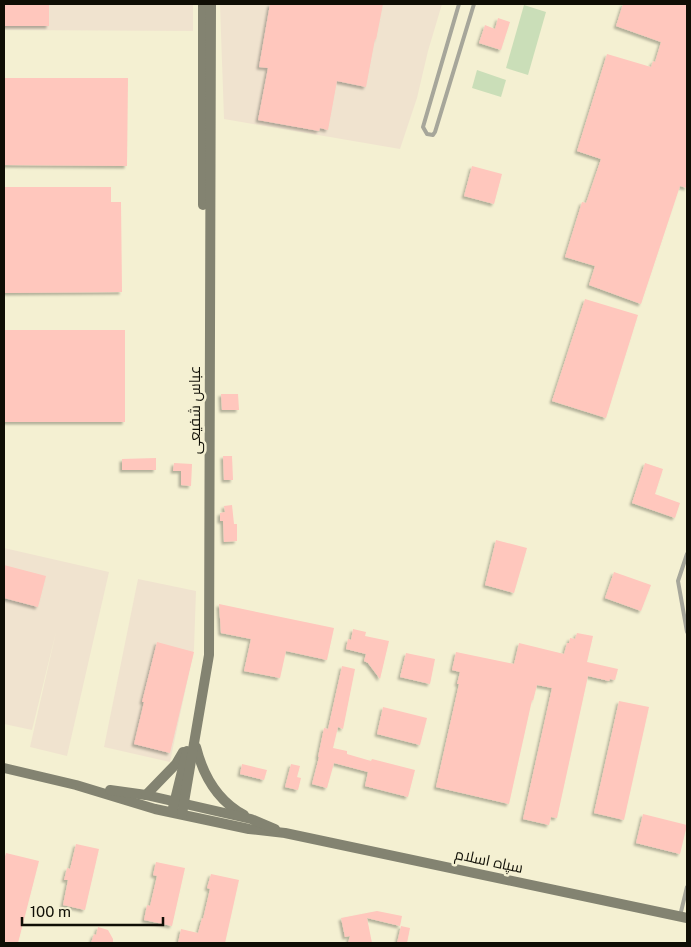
<svg xmlns="http://www.w3.org/2000/svg" width="691" height="947" font-family="'Public Sans',Cairo,sans-serif">
	<style>
		.industrial { fill: #f0e3cf }
		.green { fill: #cadeb8 }
		.building { fill: #ffc7bd; filter: url(#shadow) }
		.lines { fill: none; stroke-linecap: round; stroke-linejoin: round }
		.lane { stroke: #a6a69a; stroke-width: 4 }
		.secondary { stroke: #838371; stroke-width: 10 }
		.labels { text-anchor: middle; stroke-width: 5; stroke-linejoin: round; paint-order: stroke }
		.street-label { font-size: 15px; fill: #0f0e05; stroke: #f4f0d2 }
	</style>
	<defs>
		<filter id="shadow"><feDropShadow dx="-2.5" dy="2.5" stdDeviation="1" flood-color="#0004"/></filter>
	</defs>
	<rect width="100%" height="100%" fill="#f4f0d2"/>
	<g class="industrial">
		<path d="M 4,4 L 193,4 L 193,31 L 4,30 Z"/>
		<path d="M 220,4 L 442,4 L 428,51 L 417,98 L 400,149 L 224,119 Z"/>
		<path d="M 4,548 L 109,572 L 67,756 L 30,747 L 56,632 L 32,730 L 4,724 Z"/>
		<path d="M 138,579 L 196,591 L 194,649 L 170,762 L 104,747 Z"/>
	</g>
	<g class="green">
		<path d="M 524,5 L 546,12 L 528,75 L 506,68 Z"/>
		<path d="M 477,70 L 506,80 L 501,97 L 472,88 Z"/>
	</g>
	<g class="building">
		<rect x="4" y="4" width="45" height="22"/>
		<path d="M 270,4 L 383,4 L 376,40 L 375,39 L 366,87 L 337,81 L 328,130 L 320,128 L 319,131 L 258,120 L 268,68 L 259,67 Z"/>
		<path d="M 623,4 L 687,4 L 687,188 L 680,186 L 641,304 L 589,285 L 595,266 L 565,257 L 582,202 L 586,203 L 601,159 L 577,151 L 607,54 L 651,67 L 653,61 L 655,62 L 661,42 L 616,26 Z"/>
		<path d="M 498,18 L 510,22 L 501,50 L 479,43 L 485,25 L 495,29 Z"/>
		<path d="M 4,78 L 128,78 L 127,166 L 4,165 Z"/>
		<path d="M 472,166 L 502,174 L 494,204 L 464,196 Z"/>
		<path d="M 4,187 L 111,187 L 111,202 L 121,202 L 122,292 L 4,293 Z"/>
		<path d="M 585,299 L 638,315 L 606,418 L 552,401 Z"/>
		<rect x="4" y="330" width="121" height="92"/>
		<path d="M 221,394 L 238,394 L 239,410 L 222,410 Z"/>
		<path d="M 223,456 L 232,456 L 233,480 L 224,480 Z"/>
		<path d="M 156,458 L 156,470 L 122,470 L 122,459 Z"/>
		<path d="M 174,463 L 192,464 L 191,486 L 181,485 L 181,471 L 173,471 Z"/>
		<path d="M 645,463 L 663,469 L 655,494 L 680,503 L 675,518 L 632,503 Z"/>
		<path d="M 232,505 L 234,524 L 237,524 L 237,541 L 224,542 L 223,521 L 220,521 L 220,513 L 225,512 L 224,506 Z"/>
		<path d="M 496,540 L 527,548 L 514,593 L 485,585 Z"/>
		<path d="M 4,565 L 46,576 L 38,607 L 4,598 Z"/>
		<path d="M 614,572 L 651,585 L 641,611 L 605,598 Z"/>
		<path d="M 219,604 L 334,628 L 327,660 L 286,651 L 280,678 L 244,671 L 251,639 L 221,633 Z"/>
		<path d="M 353,629 L 366,632 L 365,636 L 389,641 L 380,679 L 368,663 L 364,661 L 366,654 L 346,649 L 348,639 L 351,640 Z"/>
		<path d="M 577,633 L 593,636 L 587,662 L 618,669 L 615,680 L 610,679 L 609,681 L 588,676 L 557,818 L 551,817 L 549,825 L 523,819 L 552,688 L 537,685 L 533,701 L 532,700 L 509,804 L 436,787 L 459,684 L 457,684 L 460,672 L 452,670 L 456,652 L 514,664 L 519,643 L 564,654 L 567,643 L 569,643 L 570,638 L 575,639 Z"/>
		<path d="M 157,642 L 194,652 L 170,753 L 134,744 L 144,702 L 142,702 Z"/>
		<path d="M 406,653 L 435,659 L 430,684 L 400,677 Z"/>
		<path d="M 342,666 L 355,669 L 343,729 L 338,727 L 333,748 L 347,751 L 347,754 L 371,761 L 372,759 L 415,770 L 408,797 L 365,786 L 368,772 L 334,763 L 327,788 L 312,784 L 319,757 L 318,757 L 324,728 L 328,729 Z"/>
		<path d="M 619,701 L 649,707 L 624,820 L 594,813 Z"/>
		<path d="M 383,707 L 427,718 L 420,745 L 377,734 Z"/>
		<path d="M 242,764 L 267,770 L 264,780 L 240,774 Z"/>
		<path d="M 291,764 L 300,766 L 297,777 L 301,778 L 298,790 L 285,787 Z"/>
		<path d="M 643,814 L 687,825 L 680,854 L 636,843 Z"/>
		<path d="M 76,844 L 99,849 L 85,910 L 63,905 L 68,880 L 64,880 L 67,868 L 70,869 Z"/>
		<path d="M 6,853 L 39,861 L 18,943 L 4,943 L 4,862 Z"/>
		<path d="M 156,862 L 185,868 L 172,926 L 144,920 L 147,905 L 150,906 L 157,876 L 153,875 Z"/>
		<path d="M 211,874 L 239,880 L 225,943 L 178,943 L 181,929 L 198,933 L 202,918 L 203,919 L 210,889 L 207,888 Z"/>
		<path d="M 377,911 L 402,916 L 400,926 L 367,918 L 372,943 L 348,943 L 350,936 L 345,937 L 341,918 Z"/>
		<path d="M 401,926 L 410,928 L 407,943 L 397,943 Z"/>
		<path d="M 98,927 L 108,930 L 113,939 L 113,943 L 91,943 L 94,934 L 96,935 Z"/>
	</g>
	<g class="lines">
		<g class="lane">
			<path d="M 459,4 L 423,127 L 427,134 L 433,135 L 435,132 L 474,4"/>
			<path d="M 687,554 L 678,581 L 687,632"/>
			<path d="M 680,916 L 687,887"/>
		</g>
		<g class="secondary">
			<path d="M 203,4 L 203,205"/>
			<path d="M 196,747 C 203,775 218,801 244,815"/>
			<path d="M 4,768 L 76,785 L 155,809 L 249,829 L 285,833 L 687,918"/>
			<path d="M 110,790 L 146,795 L 251,819 L 275,829"/>
			<path d="M 146,795 L 176,764 L 183,752"/>
			<path d="M 172,812 L 187,751"/>
			<path d="M 182,814 L 209,655 L 211,4"/>
		</g>
	</g>
	<g class="labels">
		<g class="street-label">
			<text transform="translate(195 410) rotate(-90)" y="5">عباس شفیعی</text>
			<text transform="translate(489 861) rotate(12)" y="5">سپاه اسلام</text>
		</g>
	</g>
	<rect width="691" height="947" fill="none" stroke="#0f0e05" stroke-width="10"/>
	<path d="M22 917v8h141v-8" fill="none" stroke="#0f0e05" stroke-width="2.5"/>
	<text x="30" y="917" font-size="15" fill="#0f0e05" stroke="#f4f0d2" stroke-width="4" paint-order="stroke">100 m</text>
</svg>
